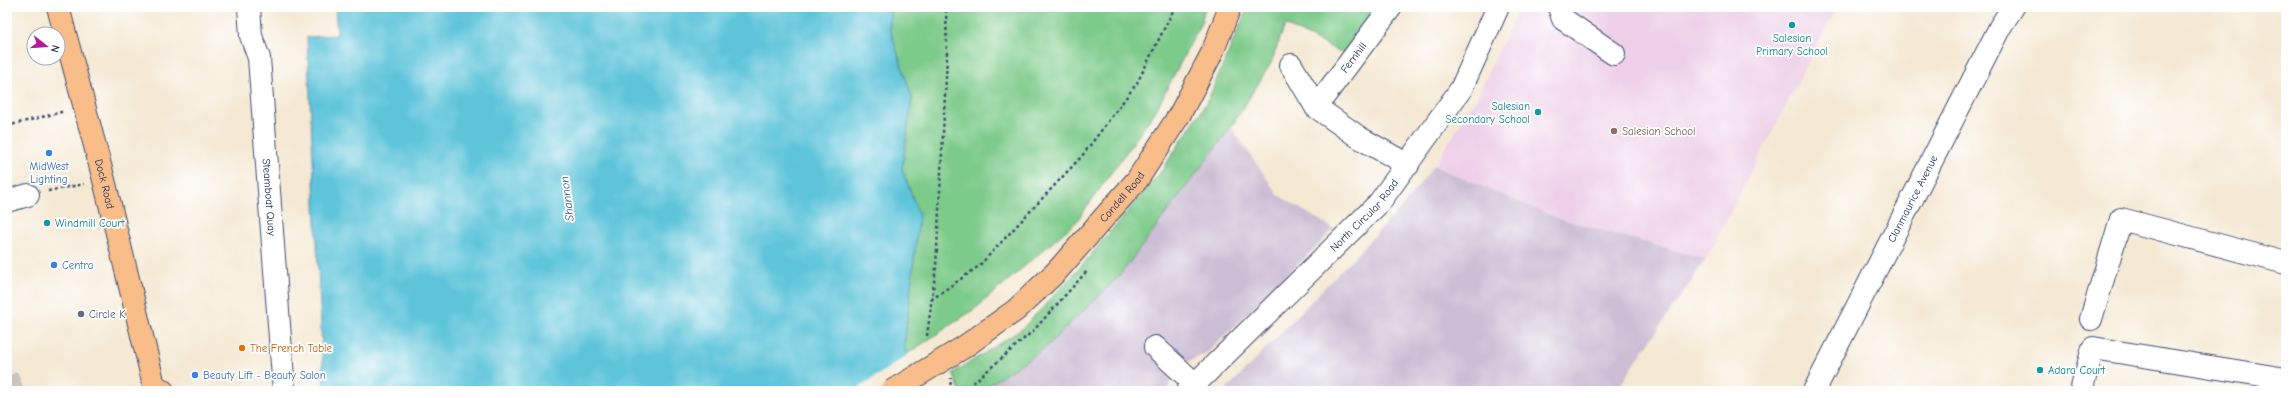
<svg xmlns="http://www.w3.org/2000/svg" width="2293" height="398" font-family="'Comic Neue',sans-serif">
	<style>
		.built { fill: #eed0e8 }
		.industrial { fill: #ccbed4 }
		.green { fill: #7dcb8a; stroke: #4c7d74 }
		.water { fill: #5dc4da; stroke: #3c7a9c }
		.pier { fill: #f5e9d4 }
		.lines { fill: none; stroke-linecap: round; stroke-linejoin: round }
		.minor-tunnel { stroke: #c9c4bc; stroke-width: 22; stroke-dasharray: 22 11; stroke-linecap: butt }
		.minor-casing { stroke: #3c4b70; stroke-width: 24 }
		.major-casing { stroke: #3c4b70; stroke-width: 24 }
		.path { stroke: #3c4b70; stroke-width: 2.5; stroke-dasharray: 3 3; stroke-linecap: butt }
		.minor { stroke: #fff; stroke-width: 22 }
		.major { stroke: #f8bd89; stroke-width: 22 }
		.major-bridge-casing { stroke: #3c4b70; stroke-width: 24; stroke-linecap: butt }
		.major-bridge { stroke: #f8bd89; stroke-width: 22 }
		.culture-dot { fill: #0f9aa8; stroke: #fff; stroke-width: 1.5 }
		.education-dot { fill: #8d6e63; stroke: #fff; stroke-width: 1.5 }
		.shop-dot { fill: #3f7fe0; stroke: #fff; stroke-width: 1.5 }
		.service-dot { fill: #5c6f8a; stroke: #fff; stroke-width: 1.5 }
		.food-dot { fill: #e8710a; stroke: #fff; stroke-width: 1.5 }
		.labels { text-anchor: middle; stroke-width: 3.5; stroke-linejoin: round; paint-order: stroke }
		.culture-label { font-size: 11px; fill: #0d838f; stroke: #fff; text-anchor: start }
		.street-label { font-size: 11px; fill: #1b2f5e; stroke: #fff }
		.education-label { font-size: 11px; fill: #785e54; stroke: #fff; text-anchor: start }
		.shop-label { font-size: 11px; fill: #366cbe; stroke: #fff; text-anchor: start }
		.service-label { font-size: 11px; fill: #4e5e75; stroke: #fff; text-anchor: start }
		.food-label { font-size: 11px; fill: #c56008; stroke: #fff; text-anchor: start }
		.water-label { font-size: 12px; font-style: italic; fill: #2f5c83; stroke: #fff }
	</style>
	<rect width="100%" height="100%" fill="#fff"/>
	<filter id="ink" filterUnits="userSpaceOnUse"><feTurbulence type="fractalNoise" baseFrequency=".025" numOctaves="2"/><feDisplacementMap in="SourceGraphic" scale="8" xChannelSelector="R" yChannelSelector="G"/><feConvolveMatrix kernelMatrix="1 2 1 2 8 2 1 2 1" color-interpolation-filters="sRGB"/></filter>
	<filter id="wash" filterUnits="userSpaceOnUse"><feTurbulence type="fractalNoise" baseFrequency=".012" numOctaves="4" result="noise"/><feDisplacementMap in="SourceGraphic" scale="16" xChannelSelector="R" yChannelSelector="G"/><feGaussianBlur stdDeviation="0.9" result="paint"/><feColorMatrix in="noise" values="0 0 0 0 0 0 0 0 0 0 0 0 0 0 0 0 0 1.4 0 .05"/><feComposite in="paint" operator="in"/></filter>
	<g filter="url(#wash)">
		<rect width="100%" height="100%" fill="#f5e9d4"/>
		<path class="built" d="M 1519,7 L 1837,7 L 1706,259 L 1557,218 L 1434,166 L 1477,97 Z"/>
		<g class="industrial">
			<path d="M 1231,127 L 1278,195 L 1334,229 L 1207,353 L 1181,365 L 1169,384 L 1168,391 L 980,391 L 1046,347 L 1120,275 Z"/>
			<path d="M 1434,166 L 1557,218 L 1706,259 L 1616,391 L 1225,391 L 1401,208 Z"/>
		</g>
		<g class="green">
			<path d="M 890,7 L 1205,7 L 1201,23 L 1155,112 L 1076,222 L 976,308 L 907,354 L 904,347 L 919,215 L 902,169 L 912,98 L 890,29 Z"/>
			<path d="M 1248,7 L 1379,7 L 1347,55 L 1285,25 L 1271,63 L 1231,127 L 1120,275 L 1046,347 L 980,391 L 960,391 L 953,373 L 1022,329 L 1078,270 L 1160,173 L 1207,102 Z"/>
		</g>
		<path class="water" d="M 335,7 L 890,7 L 890,29 L 912,98 L 902,169 L 919,215 L 904,347 L 922,391 L 324,391 L 307,37 L 337,35 Z"/>
		<path class="pier" d="M 909,354 L 924,391 L 854,391 Z"/>
	</g>
	<g filter="url(#ink)">
		<g class="lines">
			<path class="minor-tunnel" d="M 7,376 L 13,391"/>
			<g class="minor-casing">
				<g id="minor">
					<path id="s1" d="M 249,7 L 251,36 L 259,58 L 284,391"/>
					<path d="M 1559,7 L 1563,19 L 1614,54"/>
					<path d="M 1291,65 L 1316,107 L 1360,138 L 1408,165"/>
					<path id="s2" d="M 1316,107 L 1391,7"/>
					<path d="M 7,201 L 28,195"/>
					<path d="M 2091,319 L 2121,219 L 2286,263"/>
					<path d="M 1155,347 L 1195,384"/>
					<path id="s3" d="M 1188,391 L 1379,203 L 1461,89 L 1498,7"/>
					<path id="s4" d="M 1814,391 L 2000,27 L 2013,7"/>
					<path d="M 2081,391 L 2093,348 L 2286,379"/>
				</g>
			</g>
			<g class="major-casing">
				<g id="major">
					<path id="s5" d="M 58,7 L 104,180 L 154,385 L 163,391"/>
					<path id="s6" d="M 964,347 L 1016,310 L 1057,271 L 1137,180 L 1180,114 L 1212,53 L 1230,7"/>
				</g>
			</g>
			<g class="path">
				<path d="M 7,126 L 65,111"/>
				<path d="M 48,191 L 84,184"/>
				<path d="M 931,300 L 979,266 L 1082,156 L 1137,83 L 1175,7"/>
				<path d="M 927,336 L 936,267 L 947,57 L 946,7"/>
				<path d="M 940,387 L 941,391"/>
				<path d="M 950,391 L 951,378"/>
				<path d="M 964,391 L 1034,330 L 1087,271"/>
			</g>
			<use href="#minor" class="minor"/>
			<use href="#major" class="major"/>
			<g class="major-bridge-casing">
				<path id="major-bridge" d="M 892,391 L 964,347"/>
			</g>
			<use href="#major-bridge" class="major-bridge"/>
		</g>
	</g>
	<g class="culture-dot">
		<circle cx="1792" cy="25" r="4"/>
		<circle cx="1538" cy="112" r="4"/>
		<circle cx="47" cy="223" r="4"/>
		<circle cx="2040" cy="370" r="4"/>
	</g>
	<circle class="education-dot" cx="1614" cy="131" r="4"/>
	<g class="shop-dot">
		<circle cx="49" cy="153" r="4"/>
		<circle cx="54" cy="265" r="4"/>
		<circle cx="195" cy="375" r="4"/>
	</g>
	<circle class="service-dot" cx="81" cy="314" r="4"/>
	<circle class="food-dot" cx="242" cy="348" r="4"/>
	<g class="labels">
		<g class="culture-label">
			<text x="1792" y="42" text-anchor="middle">Salesian<tspan x="1792" dy="13">Primary School</tspan></text>
			<text x="1530" y="110" text-anchor="end">Salesian<tspan x="1530" dy="13">Secondary School</tspan></text>
			<text x="55" y="227">Windmill Court</text>
			<text x="2048" y="374">Adara Court</text>
		</g>
		<g class="street-label">
			<text dy="4" stroke="none"><textPath href="#s2" startOffset="62">Fernhill</textPath></text>
			<text dy="4" stroke="none"><textPath href="#s5" startOffset="183">Dock Road</textPath></text>
			<text dy="4" stroke="none"><textPath href="#s6" startOffset="219">Condell Road</textPath></text>
			<text dy="4" stroke="none"><textPath href="#s1" startOffset="192">Steamboat Quay</textPath></text>
			<text dy="4" stroke="none"><textPath href="#s4" startOffset="216">Clanmaurice Avenue</textPath></text>
			<text dy="4" stroke="none"><textPath href="#s3" startOffset="249">North Circular Road</textPath></text>
		</g>
		<g class="education-label">
			<text x="1622" y="135">Salesian School</text>
		</g>
		<g class="shop-label">
			<text x="49" y="170" text-anchor="middle">MidWest<tspan x="49" dy="13">Lighting</tspan></text>
			<text x="62" y="269">Centra</text>
			<text x="203" y="379">Beauty Lift - Beauty Salon</text>
		</g>
		<g class="service-label">
			<text x="89" y="318">Circle K</text>
		</g>
		<g class="food-label">
			<text x="250" y="352">The French Table</text>
		</g>
		<g class="water-label">
			<text transform="translate(567 199) rotate(-97)" y="4">Shannon</text>
		</g>
	</g>
	<rect width="2293" height="398" fill="none" stroke="#fff" stroke-width="24"/>
	<g transform="translate(46 46) rotate(107)"><circle r="19" fill="#ffffff" stroke="#a4acbf"/>
	<path d="M0-3L7 15L0 10L-7 15Z" fill="#b5179e"/>
	<text y="-6" font-size="11" font-weight="bold" text-anchor="middle" fill="#1b2f5e">N</text>
	</g>
</svg>
